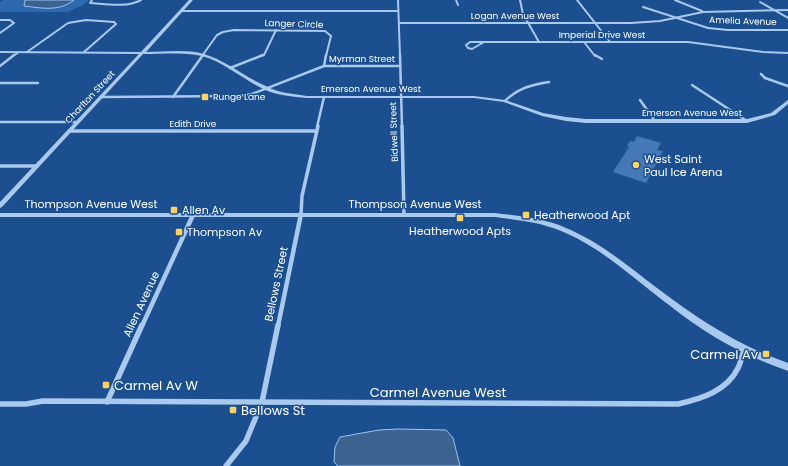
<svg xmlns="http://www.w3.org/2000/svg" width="788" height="466" font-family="Poppins,sans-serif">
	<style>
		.green { fill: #2e69ad }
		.water { fill: #3c6290; stroke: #9cc4f0 }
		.building { fill: #4478b7 }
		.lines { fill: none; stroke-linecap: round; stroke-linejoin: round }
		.minor-far4 { stroke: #a9c9ee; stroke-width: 2 }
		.minor-far3 { stroke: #a9c9ee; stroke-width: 2.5 }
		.minor-far2 { stroke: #a9c9ee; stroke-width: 3.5 }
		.minor-far1 { stroke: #a9c9ee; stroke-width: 4.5 }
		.minor { stroke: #a9c9ee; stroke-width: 5.5 }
		.tertiary { fill: #a9c9ee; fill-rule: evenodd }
		.poi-dot { fill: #ffd166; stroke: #1b4f8f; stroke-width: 1.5 }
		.labels { text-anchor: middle; stroke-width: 3; stroke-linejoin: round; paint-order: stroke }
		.far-street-label { font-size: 9px; fill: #fff; stroke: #1b4f8f }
		.far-poi-label { font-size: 9px; fill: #fff; stroke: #1b4f8f; text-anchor: start }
		.poi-label { font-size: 11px; fill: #fff; stroke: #1b4f8f; text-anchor: start }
		.street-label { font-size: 11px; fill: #fff; stroke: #1b4f8f }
		.near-poi-label { font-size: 13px; fill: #fff; stroke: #1b4f8f; text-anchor: start }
		.near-street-label { font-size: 13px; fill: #fff; stroke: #1b4f8f }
	</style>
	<rect width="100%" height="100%" fill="#1b4f8f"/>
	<path class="green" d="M 4,0 L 89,0 L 83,5 L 68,12 L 0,12 L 0,2 Z"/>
	<g class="water">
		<path d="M 25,0 L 74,0 C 59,12 41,8 24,6 Z"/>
		<path d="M 398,429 L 446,430 L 453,438 L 460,466 L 338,466 L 334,462 L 335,447 L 340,437 L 379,430 Z"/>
	</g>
	<path class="building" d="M 637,136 L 661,143 L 657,150 L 663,151 L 646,183 L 613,172 L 629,147 L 627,146 L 630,141 L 634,142 Z"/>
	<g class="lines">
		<g class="minor-far4">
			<path d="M 92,0 L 90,3 C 106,4 126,8 141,0"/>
			<path d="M 398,0 L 400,56"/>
			<path d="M 456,0 L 458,5"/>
			<path d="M 520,0 L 523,14 L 539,42"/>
			<path d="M 577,0 L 610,42"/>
			<path d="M 675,0 L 702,11"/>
			<path d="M 760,2 L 788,18"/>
			<path d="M 643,7 L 708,28 L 728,30 L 788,30"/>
			<path d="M 181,11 L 398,11"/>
			<path d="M 0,20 L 10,20 L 14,23 L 0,33"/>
			<path d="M 399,23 L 631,23 L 660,21 L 703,12 L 788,10"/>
			<path d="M 470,42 L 484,42 L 472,49 L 468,48 L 466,45 Z"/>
			<path d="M 484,42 L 688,42 L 763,52 L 788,53"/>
			<path d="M 584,42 L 595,56"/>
			<path d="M 27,52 L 68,23 L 86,20 L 114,22 L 116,24 L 84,52"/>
			<path d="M 13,56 L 19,52"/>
			<path d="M 202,56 L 217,35 L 223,32 L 234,30 L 325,31 L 331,36 L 326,56"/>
			<path d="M 260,56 L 264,55 L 276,30"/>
		</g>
		<g class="minor-far3">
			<path d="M 400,55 L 402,127"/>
			<path d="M 595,55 L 602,59"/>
			<path d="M 0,66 L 14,55"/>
			<path d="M 324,66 L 326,55"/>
			<path d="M 230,68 L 263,55"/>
			<path d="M 761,74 L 765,78 L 788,86"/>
			<path d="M 0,83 L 38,83"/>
			<path d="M 692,85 L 747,121"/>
			<path d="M 101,97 L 239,96 L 252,94 L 324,66 L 400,66"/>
			<path d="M 173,97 L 203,55"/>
			<path d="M 640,100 L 655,121"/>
			<path d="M 505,101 C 518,88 531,85 549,82"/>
			<path d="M 0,122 L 78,122"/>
			<path d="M 317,127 L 324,97"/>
		</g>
		<g class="minor-far2">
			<path d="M 402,126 L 404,215"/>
			<path d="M 70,131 L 316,131"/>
			<path d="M 0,166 L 37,166"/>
			<path d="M 301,215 L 302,196 L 318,126"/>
		</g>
		<g class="minor-far1">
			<path d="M 142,326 L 193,215"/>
			<path d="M 278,326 L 301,214"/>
		</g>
		<g class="minor">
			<path d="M 107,402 L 142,325"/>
			<path d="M 0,404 L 26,404 L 43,401 L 678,404 C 701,399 727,391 738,368 C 741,362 742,356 744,350"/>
			<path d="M 226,466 L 246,441 L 262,402 L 278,325"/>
		</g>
		<g class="tertiary">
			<path d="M 189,0 L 193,0 L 146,52 C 164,52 187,49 204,54 C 227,61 246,78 268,87 C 279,93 294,94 307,96 L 474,96 L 505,100 L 543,113 L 566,117 L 586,119 L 747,119 L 771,113 L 788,100 L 788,104 L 775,115 L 747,123 L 586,123 L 566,121 L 542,116 L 504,102 L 474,98 L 307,98 C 293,97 277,95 265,90 C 244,80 224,62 202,56 C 183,52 162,54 143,54 L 2,207 L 0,208 L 0,202 L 139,54 L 0,53 L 0,51 L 141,52 Z"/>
			<path d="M 0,213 L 495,213 C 519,216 544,218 566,228 C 600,242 628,266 657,288 C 698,319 739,346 788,363 L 788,371 C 742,355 707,335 669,305 C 634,279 601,247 561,231 C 540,222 517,220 495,217 L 0,217 Z"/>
		</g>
	</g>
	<g class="poi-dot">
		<rect x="201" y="93" width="8" height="8" rx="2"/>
		<circle cx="636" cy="165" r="4"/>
		<rect x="170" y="206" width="8" height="8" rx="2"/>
		<rect x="522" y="211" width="8" height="8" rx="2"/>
		<rect x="456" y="214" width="8" height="8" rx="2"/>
		<rect x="175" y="228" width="8" height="8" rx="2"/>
		<rect x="762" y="350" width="8" height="8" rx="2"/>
		<rect x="102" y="381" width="8" height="8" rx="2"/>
		<rect x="229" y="406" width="8" height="8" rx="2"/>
	</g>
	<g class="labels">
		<g class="far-street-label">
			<text x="515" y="19">Logan Avenue West</text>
			<text transform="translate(743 21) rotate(2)" y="3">Amelia Avenue</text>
			<text transform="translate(294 24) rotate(2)" y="3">Langer Circle</text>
			<text x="602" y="38">Imperial Drive West</text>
			<text x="362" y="62">Myrman Street</text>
			<text x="371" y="92">Emerson Avenue West</text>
			<text transform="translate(90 97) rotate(-47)" y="3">Charlton Street</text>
			<text x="692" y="116">Emerson Avenue West</text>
			<text x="193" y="127">Edith Drive</text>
			<text transform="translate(394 132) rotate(-92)" y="3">Bidwell Street</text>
		</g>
		<g class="far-poi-label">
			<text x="213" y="100">Runge Lane</text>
		</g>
		<g class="poi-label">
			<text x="644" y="163">West Saint<tspan x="644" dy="13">Paul Ice Arena</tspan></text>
			<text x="182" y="214">Allen Av</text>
			<text x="534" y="219">Heatherwood Apt</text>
			<text x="460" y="235" text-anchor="middle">Heatherwood Apts</text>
			<text x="187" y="236">Thompson Av</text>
		</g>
		<g class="street-label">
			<text x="91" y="208">Thompson Avenue West</text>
			<text x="415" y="208">Thompson Avenue West</text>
			<text transform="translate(276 284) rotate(-78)" y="4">Bellows Street</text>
			<text transform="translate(141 304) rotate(-65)" y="4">Allen Avenue</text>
		</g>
		<g class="near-poi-label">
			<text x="758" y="359" text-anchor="end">Carmel Av</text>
			<text x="114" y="390">Carmel Av W</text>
			<text x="241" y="415">Bellows St</text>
		</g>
		<g class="near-street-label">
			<text x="438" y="397">Carmel Avenue West</text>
		</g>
	</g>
</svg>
